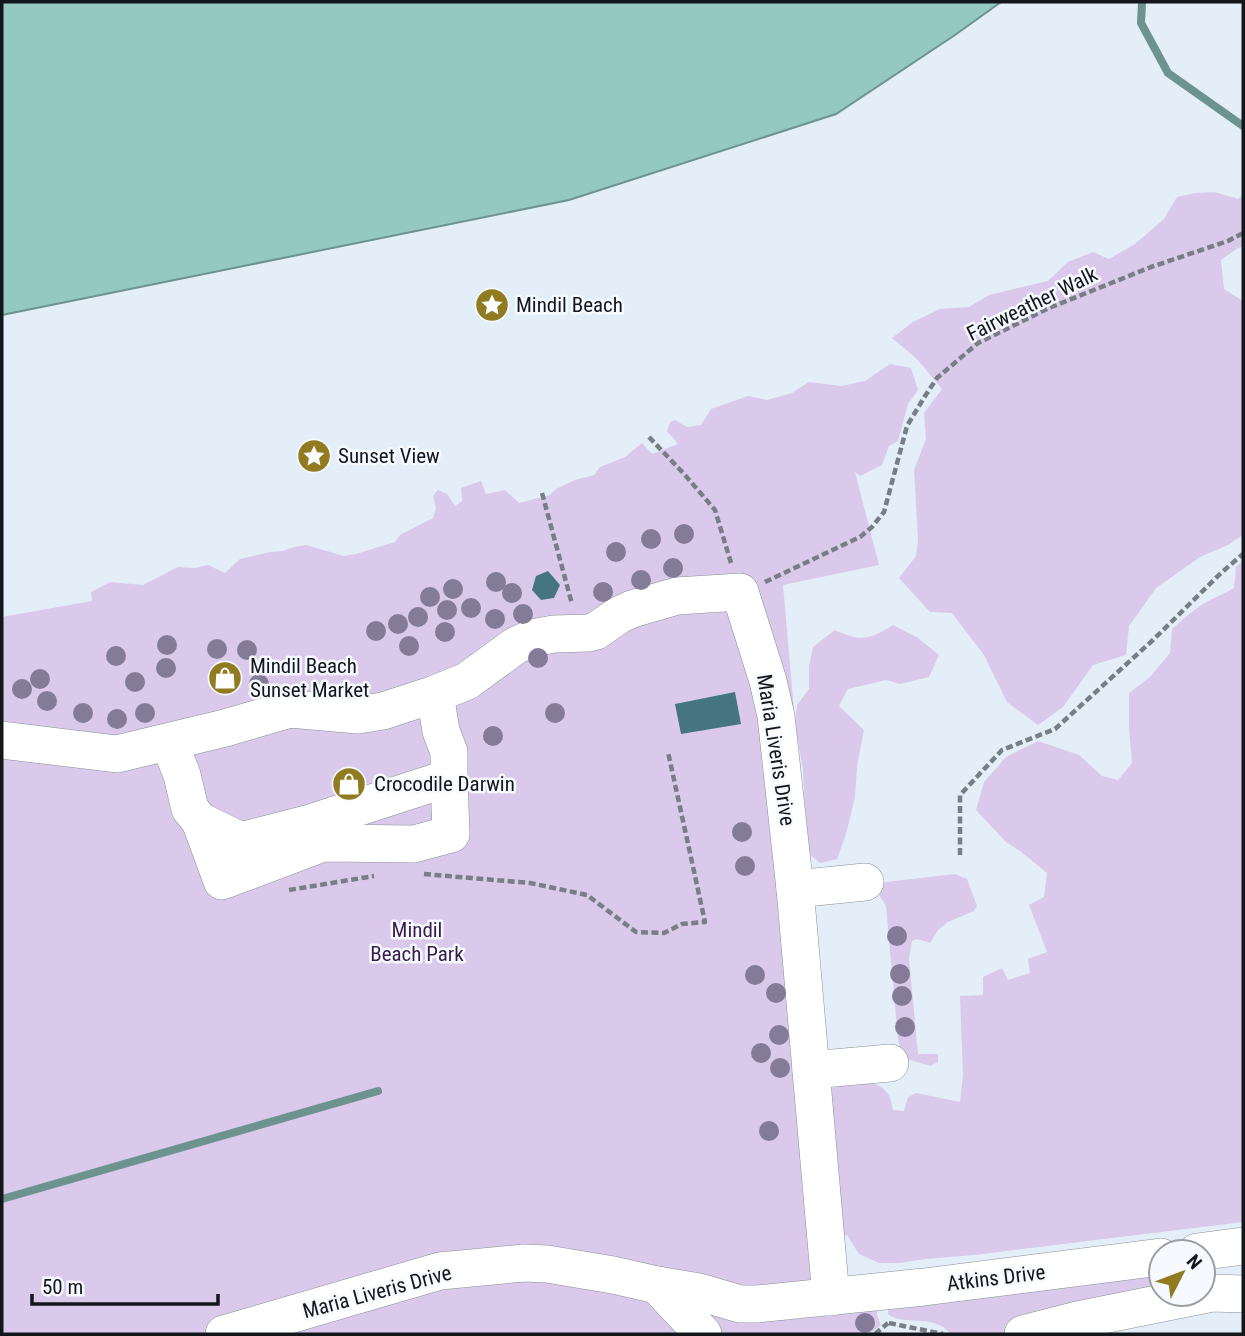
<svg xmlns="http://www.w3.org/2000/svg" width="1245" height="1336" font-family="'Roboto Condensed',sans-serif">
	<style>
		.green { fill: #dac9ea }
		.water { fill: #94c8c2; stroke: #6d9390; stroke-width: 2 }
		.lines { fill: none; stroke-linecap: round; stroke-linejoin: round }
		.stream { stroke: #6d9390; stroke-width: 8 }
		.building { fill: #467582 }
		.minor-casing { stroke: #869099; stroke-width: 38 }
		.path { stroke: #777e85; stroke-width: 4.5; stroke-dasharray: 7 3.5; stroke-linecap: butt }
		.minor { stroke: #fff; stroke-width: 37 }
		.tree { fill: #847b99 }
		.labels { text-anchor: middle; stroke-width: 5; stroke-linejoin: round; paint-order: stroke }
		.street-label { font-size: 21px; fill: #13161a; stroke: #f6fafe }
		.poi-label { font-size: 21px; fill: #13161a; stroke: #f6fafe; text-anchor: start }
		.park-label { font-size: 21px; fill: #371d4b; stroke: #f6fafe }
	</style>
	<rect width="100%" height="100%" fill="#e3eef8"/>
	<g class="green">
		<path d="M 1214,192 L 1238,199 L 1243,195 L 1243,246 L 1238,248 L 1221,260 L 1224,289 L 1243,301 L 1243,535 L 1228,545 L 1200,557 L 1156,588 L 1129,626 L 1126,655 L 1093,665 L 1063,707 L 1038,725 L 1007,702 L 984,655 L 952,613 L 930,612 L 899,578 L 916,556 L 918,540 L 914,470 L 926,439 L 924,413 L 942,389 L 917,359 L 892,338 L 913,322 L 940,309 L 969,307 L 989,295 L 1048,281 L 1068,262 L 1093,252 L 1109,259 L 1135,244 L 1164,219 L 1177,197 L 1195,193 Z"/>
		<path d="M 890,364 L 911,368 L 918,390 L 908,404 L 898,441 L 889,446 L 882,465 L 860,476 L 855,472 L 879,565 L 783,585 L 795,722 L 797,705 L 809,689 L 809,666 L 813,647 L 835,630 C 861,642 869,640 893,625 L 918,638 L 939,655 L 929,677 L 900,684 L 886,680 L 848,689 L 839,706 L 864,730 L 857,766 L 855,797 L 846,834 L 837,859 L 820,863 L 807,852 L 803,769 L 797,736 L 825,1091 C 843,1084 875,1074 888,1094 C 891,1098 892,1105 893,1110 L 904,1111 L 908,1097 L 916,1093 L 960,1102 L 963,1075 L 960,996 L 983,995 L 983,977 L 1002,968 L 1008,980 L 1030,973 L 1028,959 L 1047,952 L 1029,905 L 1044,897 L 1047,873 L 1020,851 L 1006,842 L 976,810 L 984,782 L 1006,757 L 1038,741 L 1079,755 L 1102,776 L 1118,780 L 1132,763 L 1129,728 L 1129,693 L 1150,677 L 1170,653 L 1172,629 C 1182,620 1192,611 1203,604 C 1213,598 1224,594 1234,588 L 1236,567 L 1243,560 L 1243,1222 L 974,1255 L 925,1259 L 900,1263 L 879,1263 L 859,1254 L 847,1235 L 839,1235 L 850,1307 L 878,1304 L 877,1315 L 881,1325 L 869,1334 L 2,1334 L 2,617 L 92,601 L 91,592 L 110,582 L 143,585 L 178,567 L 195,568 L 208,565 L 225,573 L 240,559 L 270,552 L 283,551 L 294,547 L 306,545 L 344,556 L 356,554 L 395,542 L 400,535 L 433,518 L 436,508 L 433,496 L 438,490 L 447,494 L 455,506 L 462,501 L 461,488 L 481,481 L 486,494 L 505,490 L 519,503 L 550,495 L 556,489 L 575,480 L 594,475 L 600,467 L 625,457 L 642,443 L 652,454 L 678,444 L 667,431 L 670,422 L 675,420 L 687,427 L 701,425 L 711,409 L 748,396 L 767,400 L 792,393 L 809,382 L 841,386 L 865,381 Z"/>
		<path d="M 955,874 L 967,879 L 977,906 L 974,911 L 948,922 L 938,930 L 930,943 L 917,939 L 912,941 L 909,958 L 918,1054 L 938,1054 L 938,1062 L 930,1066 L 908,1059 L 901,1052 L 898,1039 L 886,906 L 877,891 L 878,883 Z"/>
		<path d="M 1161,1266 L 1161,1294 L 1192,1294 L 1002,1334 L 951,1334 C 932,1312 904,1327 888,1314 L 889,1303 Z"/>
	</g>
	<path class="water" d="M 2,2 L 1001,2 L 955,35 L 836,114 L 569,200 L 2,315 Z"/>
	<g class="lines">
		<g class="stream">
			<path d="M 1142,2 L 1141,23 L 1168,73 L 1243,126"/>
			<path d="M 2,1199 L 378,1091"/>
		</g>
	</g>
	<g class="building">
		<path d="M 548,571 L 560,585 L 554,598 L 541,600 L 532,590 L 536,576 Z"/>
		<path d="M 735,692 L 741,724 L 681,734 L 675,704 Z"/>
	</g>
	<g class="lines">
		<g class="minor-casing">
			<g id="minor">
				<path d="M 2,740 L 117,754 L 225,728 L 290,709 L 358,715 L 383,711 L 435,694 L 467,681 L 515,646 L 532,638 L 554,634 L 588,633 L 596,631 L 619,615 L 632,609 L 677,596 L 740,592 L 768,681 L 776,716 L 795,889 L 831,1297"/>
				<path d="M 169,742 L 182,775 L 190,809 L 200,821 L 241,841 L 307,824 L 449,778 L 449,752 L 441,731 L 435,694"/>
				<path d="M 200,821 L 222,881 L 323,843 L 414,844 L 451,834 L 449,778"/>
				<path d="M 795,889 L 865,882"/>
				<path d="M 811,1070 L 890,1063"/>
				<path d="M 1197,1252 L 1243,1246"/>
				<path d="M 657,1285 L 703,1334"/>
				<path d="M 224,1334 L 440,1271 L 524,1263 L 547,1264 L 613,1275 L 657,1285 L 699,1292 L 740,1304 L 757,1304 L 924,1287 L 1161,1257"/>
				<path d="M 1023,1334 L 1078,1320 L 1212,1293 L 1243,1294"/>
			</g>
		</g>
		<g class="path">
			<path d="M 649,437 L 685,475 L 715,510 L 731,563"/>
			<path d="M 542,493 L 572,604"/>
			<path d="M 765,582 L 860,537 L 872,527 L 884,512 L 907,426 L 925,396 L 937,378 L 978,343 L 1049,308 L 1151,267 L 1228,241 L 1243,233"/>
			<path d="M 960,855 L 960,795 L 1002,750 L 1055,729 L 1153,640 L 1221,573 L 1243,554"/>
			<path d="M 424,874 L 530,883 L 587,895 L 636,932 L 664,933 L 682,924 L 705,922 L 668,752"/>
			<path d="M 289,890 L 374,876"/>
			<path d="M 889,1323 L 943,1334"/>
			<path d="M 875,1334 L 888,1323"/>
		</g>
		<use href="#minor" class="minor"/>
	</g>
	<g class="tree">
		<circle cx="684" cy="534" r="10"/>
		<circle cx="651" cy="539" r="10"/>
		<circle cx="616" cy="552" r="10"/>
		<circle cx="673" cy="568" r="10"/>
		<circle cx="641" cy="580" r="10"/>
		<circle cx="496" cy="582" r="10"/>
		<circle cx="453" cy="589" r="10"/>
		<circle cx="603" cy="592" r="10"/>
		<circle cx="512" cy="593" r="10"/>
		<circle cx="430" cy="597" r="10"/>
		<circle cx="471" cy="608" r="10"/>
		<circle cx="447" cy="610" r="10"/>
		<circle cx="523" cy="614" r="10"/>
		<circle cx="418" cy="617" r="10"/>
		<circle cx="495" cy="619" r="10"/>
		<circle cx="398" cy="624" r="10"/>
		<circle cx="376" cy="631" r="10"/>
		<circle cx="445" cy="632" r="10"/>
		<circle cx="167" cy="645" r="10"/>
		<circle cx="409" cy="646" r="10"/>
		<circle cx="217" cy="649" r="10"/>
		<circle cx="247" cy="650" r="10"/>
		<circle cx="116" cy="656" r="10"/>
		<circle cx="538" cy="658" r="10"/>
		<circle cx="166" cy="668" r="10"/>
		<circle cx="40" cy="679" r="10"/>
		<circle cx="135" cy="682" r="10"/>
		<circle cx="259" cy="684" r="10"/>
		<circle cx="22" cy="689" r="10"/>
		<circle cx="47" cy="701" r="10"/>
		<circle cx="83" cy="713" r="10"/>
		<circle cx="145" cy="713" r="10"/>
		<circle cx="555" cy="713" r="10"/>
		<circle cx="117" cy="719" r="10"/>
		<circle cx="493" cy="736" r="10"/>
		<circle cx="742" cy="832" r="10"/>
		<circle cx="745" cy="866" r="10"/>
		<circle cx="897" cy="936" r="10"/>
		<circle cx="900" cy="974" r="10"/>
		<circle cx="755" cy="975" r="10"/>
		<circle cx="776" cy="993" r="10"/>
		<circle cx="902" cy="996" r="10"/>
		<circle cx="905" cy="1027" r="10"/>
		<circle cx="779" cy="1035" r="10"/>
		<circle cx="761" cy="1053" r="10"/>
		<circle cx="780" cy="1068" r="10"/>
		<circle cx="769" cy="1131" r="10"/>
		<circle cx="865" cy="1323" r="10"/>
	</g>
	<defs>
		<g id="sight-disc" transform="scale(1.75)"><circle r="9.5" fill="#917b21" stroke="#f6fafe"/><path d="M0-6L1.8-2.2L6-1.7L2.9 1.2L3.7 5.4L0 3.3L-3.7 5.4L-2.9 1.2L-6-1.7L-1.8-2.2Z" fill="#fff"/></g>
		<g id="shop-disc" transform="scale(1.75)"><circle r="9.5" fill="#917b21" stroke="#f6fafe"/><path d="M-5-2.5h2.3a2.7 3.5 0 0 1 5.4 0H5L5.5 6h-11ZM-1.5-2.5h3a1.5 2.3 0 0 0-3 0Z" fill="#fff"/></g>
	</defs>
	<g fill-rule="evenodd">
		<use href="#sight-disc" x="492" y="305"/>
		<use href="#sight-disc" x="314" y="456"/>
		<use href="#shop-disc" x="225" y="678"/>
		<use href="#shop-disc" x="349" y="784"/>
	</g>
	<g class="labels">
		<g class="street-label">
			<text transform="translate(1032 304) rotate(-26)" y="7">Fairweather Walk</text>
			<text transform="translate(776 750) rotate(81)" y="7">Maria Liveris Drive</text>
			<text transform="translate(996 1278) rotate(-7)" y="7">Atkins Drive</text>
			<text transform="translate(377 1292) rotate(-15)" y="7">Maria Liveris Drive</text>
		</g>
		<g class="poi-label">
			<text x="516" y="312">Mindil Beach</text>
			<text x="338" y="463">Sunset View</text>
			<text x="250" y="673">Mindil Beach<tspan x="250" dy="24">Sunset Market</tspan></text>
			<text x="374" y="791">Crocodile Darwin</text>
		</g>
		<g class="park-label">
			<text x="417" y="937">Mindil<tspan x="417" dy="24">Beach Park</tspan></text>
		</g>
	</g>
	<rect width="1245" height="1336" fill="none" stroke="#13161a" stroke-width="7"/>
	<g transform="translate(1182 1273) rotate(48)"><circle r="33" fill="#f6fafe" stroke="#9b9fa3" stroke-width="2"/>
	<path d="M0-5L12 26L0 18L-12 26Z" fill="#917b21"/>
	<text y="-10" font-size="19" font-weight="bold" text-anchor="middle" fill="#13161a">N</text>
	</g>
	<path d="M32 1294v10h186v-10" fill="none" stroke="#13161a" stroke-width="3.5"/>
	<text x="42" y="1294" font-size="21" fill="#13161a" stroke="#f6fafe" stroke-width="5" paint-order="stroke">50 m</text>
</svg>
